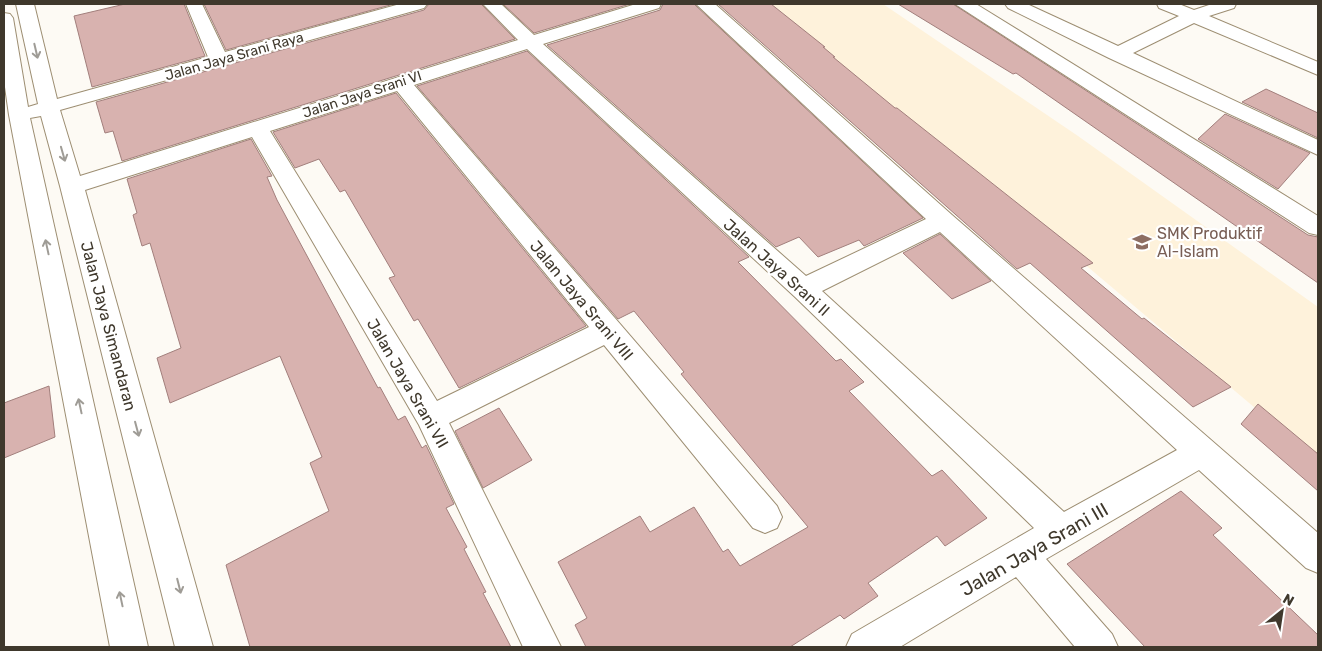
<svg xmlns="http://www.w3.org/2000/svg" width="1322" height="651" font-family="Rubik,sans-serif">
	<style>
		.built { fill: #fef2db }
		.building { fill: #d8b2af; stroke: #a27f7c }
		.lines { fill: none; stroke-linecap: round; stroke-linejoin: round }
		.minor-casing { stroke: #9d8e72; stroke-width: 2 }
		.minor { fill: #fff; fill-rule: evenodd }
		.oneway { stroke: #9f9c96 }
		.labels { text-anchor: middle; stroke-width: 4.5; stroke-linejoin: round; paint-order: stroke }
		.far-street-label { font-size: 14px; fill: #3f382c; stroke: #fff }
		.education-label { font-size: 16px; fill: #785e54; stroke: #fff; text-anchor: start }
		.street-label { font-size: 16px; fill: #3f382c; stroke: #fff }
		.near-street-label { font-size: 19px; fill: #3f382c; stroke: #fff }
	</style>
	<rect width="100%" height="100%" fill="#fdfaf4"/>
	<path class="built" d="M 764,4 L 883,4 L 1078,136 L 1318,307 L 1318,461 L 980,176 Z"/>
	<g class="building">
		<path d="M 125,4 L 184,4 L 205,56 L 92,87 L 74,16 Z"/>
		<path d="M 204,4 L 394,4 L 226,50 Z"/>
		<path d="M 429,4 L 481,4 L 515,39 L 122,161 L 113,131 L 105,133 L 96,102 L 424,10 Z"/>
		<path d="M 503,4 L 630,4 L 534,33 Z"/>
		<path d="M 663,4 L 694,4 L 923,218 L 864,246 L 859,240 L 818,257 L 799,237 L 776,247 L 547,45 L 660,10 Z"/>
		<path d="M 718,4 L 771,4 L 825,47 L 823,47 L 835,57 L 833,57 L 895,108 L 897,108 L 1093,263 L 1081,268 L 1142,319 L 1144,318 L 1231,387 L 1193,407 L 1030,263 L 1017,269 Z"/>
		<path d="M 898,4 L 953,4 L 1308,235 L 1318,237 L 1318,283 L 1016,73 L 1013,74 Z"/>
		<path d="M 527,51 L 749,257 L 738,262 L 836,361 L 841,359 L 864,382 L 849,391 L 932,476 L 942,470 L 987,518 L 945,546 L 937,536 L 868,583 L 878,596 L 844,619 L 840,615 L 790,647 L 586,647 L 575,625 L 587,618 L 558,562 L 640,516 L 650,532 L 694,507 L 723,552 L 728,549 L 740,566 L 808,527 L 681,374 L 684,372 L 634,311 L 618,319 L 417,86 Z"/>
		<path d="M 1266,89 L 1318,113 L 1318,138 L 1242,102 Z"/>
		<path d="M 396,93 L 586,326 L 459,388 L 418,319 L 414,321 L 389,278 L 395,276 L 345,190 L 340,192 L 319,159 L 295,168 L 273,132 Z"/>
		<path d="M 1225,114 L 1310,153 L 1278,189 L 1198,139 Z"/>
		<path d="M 251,139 L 272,176 L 267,177 L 277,200 L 378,388 L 380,387 L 398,420 L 405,416 L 422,448 L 426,445 L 454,504 L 446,508 L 467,547 L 464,549 L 486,592 L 483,593 L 511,647 L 250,647 L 226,565 L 329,511 L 310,463 L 322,457 L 280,356 L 170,403 L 157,358 L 181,348 L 150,243 L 142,246 L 133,215 L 137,213 L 127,179 Z"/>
		<path d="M 940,234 L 991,281 L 952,299 L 903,253 Z"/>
		<path d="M 49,386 L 55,437 L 4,458 L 4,403 Z"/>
		<path d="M 1258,404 L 1318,454 L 1318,491 L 1241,424 Z"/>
		<path d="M 499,408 L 532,460 L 483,488 L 455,431 Z"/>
		<path d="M 1181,491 L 1222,528 L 1213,535 L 1318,635 L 1318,647 L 1145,647 L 1067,564 Z"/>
	</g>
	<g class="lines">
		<g class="minor-casing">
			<g id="minor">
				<path d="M 16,4 L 34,4 L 57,99 L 208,57 L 186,4 L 202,4 L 225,52 L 400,4 L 427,4 L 424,8 L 60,110 L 80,176 L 518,40 L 483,4 L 501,4 L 534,35 L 636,4 L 661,4 L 659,8 L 543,44 L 806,276 L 926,219 L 696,4 L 715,4 L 952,215 L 1318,533 L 1318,573 L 1306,568 L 1199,470 L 1046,559 L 1112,634 L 1118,647 L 1075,647 L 1016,577 L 900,647 L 846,647 L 852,634 L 1034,528 L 794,296 L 527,49 L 414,85 L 777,506 L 782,517 L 777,528 L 765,533 L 753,528 L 604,345 L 449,423 L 561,647 L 523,647 L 419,425 L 252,137 L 85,190 L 213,647 L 175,647 L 60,186 L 41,116 L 30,118 L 148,647 L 110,647 L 9,115 L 4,80 L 4,13 L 10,14 L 13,18 L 28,107 L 38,104 ZM 397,91 L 589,327 L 437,401 L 270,131 ZM 940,232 L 1177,450 L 1064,512 L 822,291 Z"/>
				<path d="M 955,4 L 976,4 L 1318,216 L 1318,235 L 1309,233 Z"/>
				<path d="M 1005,4 L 1027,4 L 1118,46 L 1179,16 L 1159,8 L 1157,4 L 1179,4 L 1194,10 L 1212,4 L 1236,4 L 1234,8 L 1209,16 L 1318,62 L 1318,75 L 1194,23 L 1133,53 L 1318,140 L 1318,155 L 1109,58 L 1008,8 Z"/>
			</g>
		</g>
		<use href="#minor" class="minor"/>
	</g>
	<defs><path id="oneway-shaft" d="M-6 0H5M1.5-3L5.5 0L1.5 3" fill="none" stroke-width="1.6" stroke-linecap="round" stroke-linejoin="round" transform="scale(1.25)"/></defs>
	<g class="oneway">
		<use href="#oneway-shaft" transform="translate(36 51) rotate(77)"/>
		<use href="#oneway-shaft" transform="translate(63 154) rotate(74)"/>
		<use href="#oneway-shaft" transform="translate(47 247) rotate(-102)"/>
		<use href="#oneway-shaft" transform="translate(80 406) rotate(-102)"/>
		<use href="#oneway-shaft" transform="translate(137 429) rotate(75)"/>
		<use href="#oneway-shaft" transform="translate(179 586) rotate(76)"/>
		<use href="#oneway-shaft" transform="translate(121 599) rotate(-102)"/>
	</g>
	<defs>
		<g id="school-bare" transform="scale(1.5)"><path d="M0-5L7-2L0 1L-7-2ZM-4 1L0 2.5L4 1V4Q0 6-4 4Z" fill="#8d6e63" stroke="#fff" stroke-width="2.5" paint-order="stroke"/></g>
	</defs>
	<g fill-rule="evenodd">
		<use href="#school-bare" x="1142" y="242"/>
	</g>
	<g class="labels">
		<g class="far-street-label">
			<text transform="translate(234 56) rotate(-16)" y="5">Jalan Jaya Srani Raya</text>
			<text transform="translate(362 94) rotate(-18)" y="5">Jalan Jaya Srani VI</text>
		</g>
		<g class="education-label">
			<text x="1157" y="239">SMK Produktif<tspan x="1157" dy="18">Al-Islam</tspan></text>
		</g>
		<g class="street-label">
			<text transform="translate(777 267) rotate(42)" y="6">Jalan Jaya Srani II</text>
			<text transform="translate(582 300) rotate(50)" y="6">Jalan Jaya Srani VIII</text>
			<text transform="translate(109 326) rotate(75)" y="6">Jalan Jaya Simandaran</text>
			<text transform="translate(408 383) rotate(60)" y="6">Jalan Jaya Srani VII</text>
		</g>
		<g class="near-street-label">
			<text transform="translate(1034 549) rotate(-30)" y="7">Jalan Jaya Srani III</text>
		</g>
	</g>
	<rect width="1322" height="651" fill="none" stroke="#3f382c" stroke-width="10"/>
	<g transform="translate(1282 611) rotate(30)" stroke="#ffffff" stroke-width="4" paint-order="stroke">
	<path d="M0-4L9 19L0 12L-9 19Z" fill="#3f382c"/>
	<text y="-8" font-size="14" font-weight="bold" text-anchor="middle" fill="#3f382c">N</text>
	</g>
</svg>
